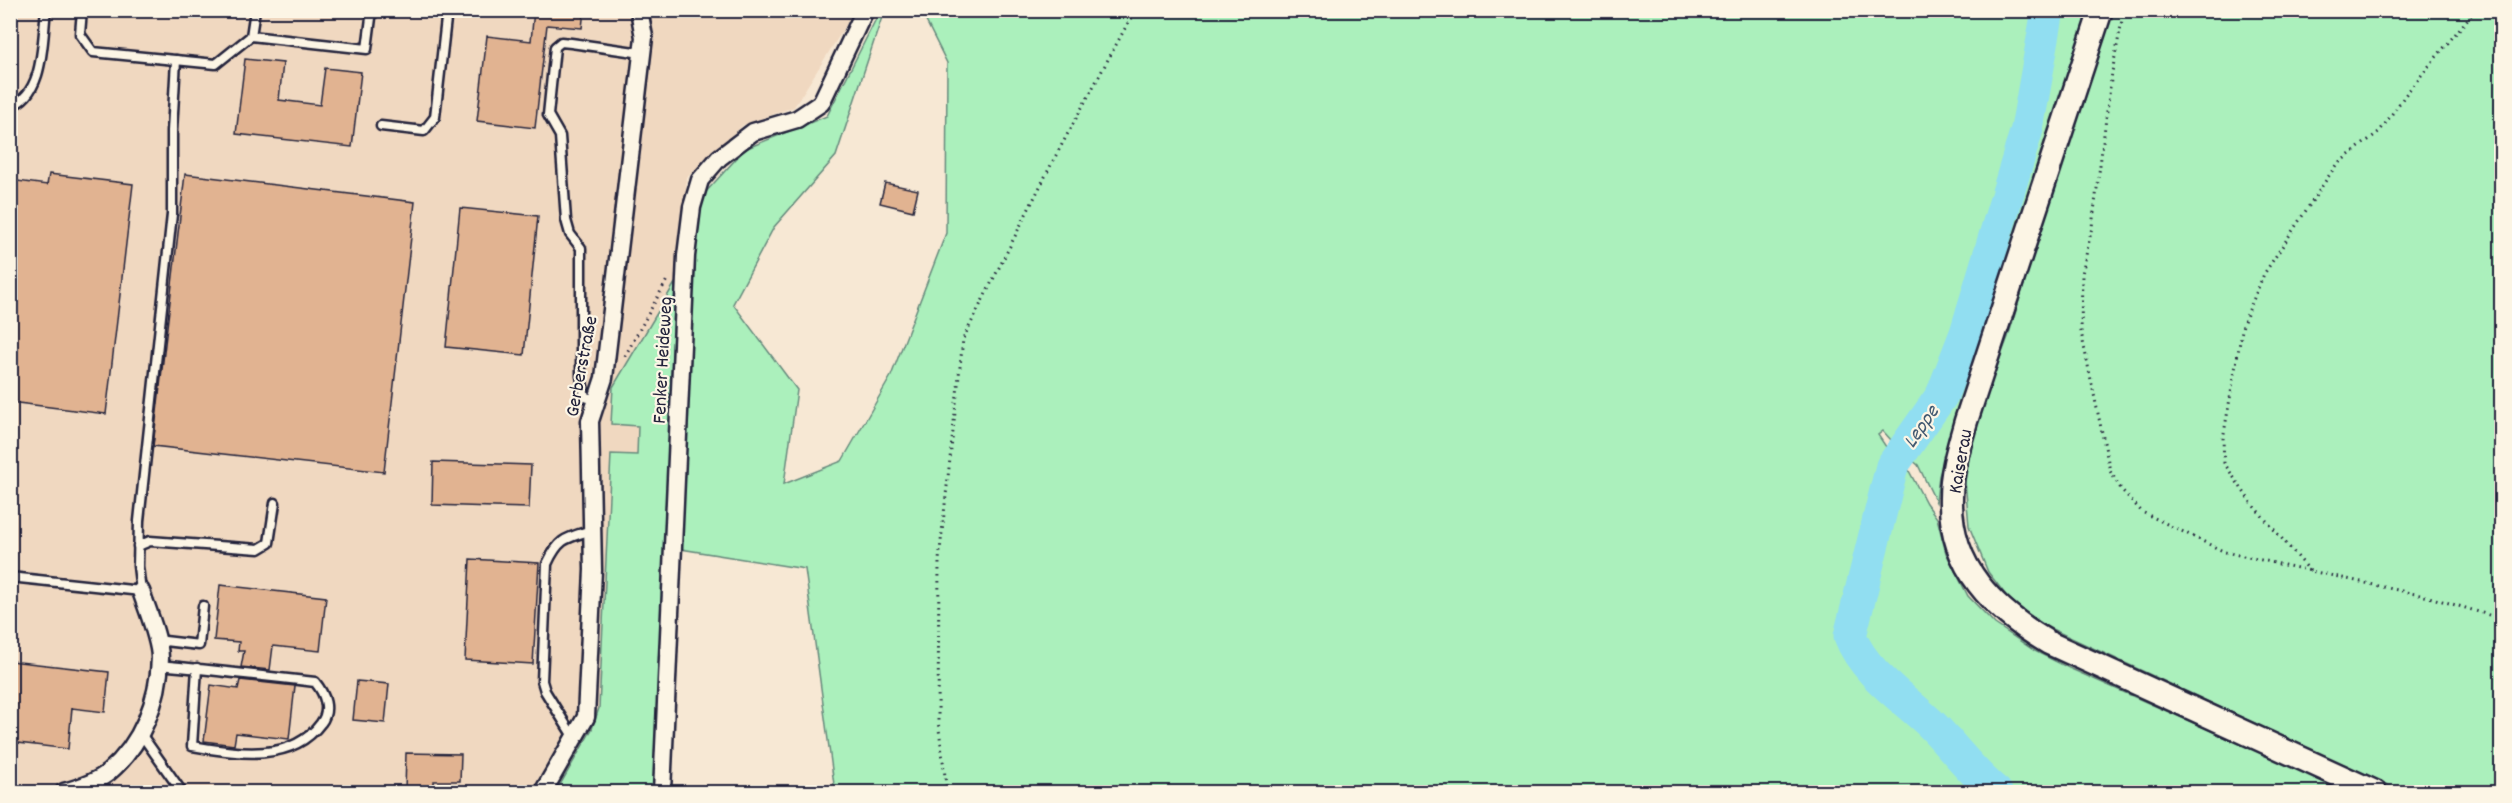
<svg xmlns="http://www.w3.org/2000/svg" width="2512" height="803" font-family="Dekko,sans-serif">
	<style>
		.built { fill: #f0d8c0 }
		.green { fill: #abf0bc; stroke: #66897c; stroke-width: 1.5 }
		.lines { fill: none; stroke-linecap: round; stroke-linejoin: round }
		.river { stroke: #91def1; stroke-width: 33 }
		.building { fill: #e1b391; stroke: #22223b; stroke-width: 1.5 }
		.lane-casing { stroke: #22223b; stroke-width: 13 }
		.street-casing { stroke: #22223b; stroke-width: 21 }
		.secondary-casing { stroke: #22223b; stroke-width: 27 }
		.path { stroke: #22223b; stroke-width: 3; stroke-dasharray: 1.5 4.5; stroke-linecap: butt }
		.lane { stroke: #fcf5e5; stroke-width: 8 }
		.street { stroke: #fcf5e5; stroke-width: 16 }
		.secondary { stroke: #fcf5e5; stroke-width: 22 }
		.labels { text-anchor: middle; stroke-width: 4.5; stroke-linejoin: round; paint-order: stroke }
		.street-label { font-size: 20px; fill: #22223b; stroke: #fcf5e5 }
		.water-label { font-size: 21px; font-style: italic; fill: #435a72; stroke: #fcf5e5 }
	</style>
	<rect width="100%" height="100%" fill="#f7e8d4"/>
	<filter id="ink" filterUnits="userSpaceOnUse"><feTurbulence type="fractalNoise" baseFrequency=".0167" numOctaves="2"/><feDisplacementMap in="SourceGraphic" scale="12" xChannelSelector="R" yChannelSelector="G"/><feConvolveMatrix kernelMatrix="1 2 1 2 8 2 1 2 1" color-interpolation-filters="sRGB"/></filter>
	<g filter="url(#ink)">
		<path class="built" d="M 10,11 L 855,11 L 794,107 L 743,125 L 687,177 L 680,251 L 658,792 L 11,792 Z"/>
		<g class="green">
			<path d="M 880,11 L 884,11 L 836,156 L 774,227 L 733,304 L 797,390 L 784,484 L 842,461 L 891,376 L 946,233 L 947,63 L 921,11 L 2090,11 L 1939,476 L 1936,502 L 1918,465 L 1899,449 L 1883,431 L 1878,435 L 1894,459 L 1908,469 L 1926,503 L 1937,518 L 1946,553 L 1968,596 L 1995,624 L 2035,651 L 2069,668 L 2350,792 L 835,792 L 805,569 L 681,549 L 692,257 L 704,194 L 745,149 L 827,116 Z"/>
			<path d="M 2113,11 L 2501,11 L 2501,792 L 2403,792 L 2041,624 L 2008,598 L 1988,572 L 1969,526 L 1965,481 L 1976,421 L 2008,337 L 2067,142 Z"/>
			<path d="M 675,283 L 655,792 L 556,792 L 592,729 L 599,708 L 611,454 L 637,455 L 638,426 L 611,424 L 613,387 Z"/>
		</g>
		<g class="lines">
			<path class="river" d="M 1996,792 C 1972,773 1953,746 1932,725 C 1904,698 1864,673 1850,636 L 1892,466 L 1942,395 L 1966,333 L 2027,129 L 2048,10"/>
		</g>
		<g class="building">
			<path d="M 534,10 L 584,10 L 582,28 L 547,25 L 535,128 L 477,121 L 487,36 L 531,41 Z"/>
			<path d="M 245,59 L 283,63 L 279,100 L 320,105 L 325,68 L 361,72 L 352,147 L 236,134 Z"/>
			<path d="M 49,174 L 133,184 L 106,414 L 10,402 L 10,180 L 47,185 Z"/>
			<path d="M 185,174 L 415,202 L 384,472 L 153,446 Z"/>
			<path d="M 885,183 L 918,190 L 913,211 L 880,203 Z"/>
			<path d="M 460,208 L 538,216 L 524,355 L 446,347 Z"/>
			<path d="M 433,462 L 531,465 L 529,508 L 432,505 Z"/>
			<path d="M 470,559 L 539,563 L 533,664 L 465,660 Z"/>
			<path d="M 220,585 L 326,597 L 320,651 L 273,646 L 270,670 L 241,667 L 244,651 L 238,651 L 239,642 L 214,640 Z"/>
			<path d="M 10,661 L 109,672 L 105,712 L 72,708 L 68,749 L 10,742 Z"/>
			<path d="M 240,680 L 295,686 L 289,739 L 236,733 L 234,745 L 204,741 L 211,685 L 238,689 Z"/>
			<path d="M 357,681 L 389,684 L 385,723 L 353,720 Z"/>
			<path d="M 406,753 L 461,754 L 460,781 L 434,781 L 434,792 L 405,791 Z"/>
		</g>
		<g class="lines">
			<g class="lane-casing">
				<g id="lane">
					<path d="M 82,10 L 80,34 L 93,52 L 216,64 L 251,36 L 255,10"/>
					<path d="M 251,36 L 367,49 L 372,10"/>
					<path d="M 10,106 C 45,95 42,40 46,10"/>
					<path d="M 381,126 L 424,131 L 435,117 L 447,10"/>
					<path d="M 597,400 L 585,397 L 581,376 L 581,248 L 570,234 L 566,220 L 560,136 L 548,115 L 555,47 L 561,42 L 571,43 L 642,53"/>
					<path d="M 138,546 L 150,541 L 259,549 L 269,543 L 275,503"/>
					<path d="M 10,577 L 141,591 L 138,566 L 139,521 L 172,214 L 172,131 L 176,60"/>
					<path d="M 156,640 L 199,645 L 203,606"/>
					<path d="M 159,665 C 211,670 263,676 315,682 C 325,694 331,710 321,723 C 291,764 235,753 192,746 L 197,668"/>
					<path d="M 141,734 L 182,792"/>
					<path d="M 574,738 L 545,691 L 542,681 L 547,564 C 559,538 566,538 592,530"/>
				</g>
			</g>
			<g class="street-casing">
				<g id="street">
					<path d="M 64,792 C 79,788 97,782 109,772 C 142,744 159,700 160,658 C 160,640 147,609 141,591"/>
					<path d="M 543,792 L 586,717 L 593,570 L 590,421 L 604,378 L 644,37 L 639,10"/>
					<path d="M 662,792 L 686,256 L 692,207 L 700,180 L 719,158 L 753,132 L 797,119 L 821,103 L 865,10"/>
				</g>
			</g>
			<g class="secondary-casing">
				<path id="secondary" d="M 2101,10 L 1966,421 C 1959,446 1951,471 1951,498 C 1949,567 1994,610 2049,643 L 2375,792"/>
			</g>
			<g class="path">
				<path d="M 2124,10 L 2112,72 L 2092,227 L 2082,274 L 2081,332 L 2110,471 L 2121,489 L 2142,512 L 2225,552 L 2429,597 L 2502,619"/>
				<path d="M 625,356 L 668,278"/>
				<path d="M 2310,571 L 2252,504 L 2224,463 L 2223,439 L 2243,324 L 2264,274 L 2336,165 L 2380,131 L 2406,94 L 2475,10"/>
				<path d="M 947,792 L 938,721 L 939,560 L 963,339 L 1054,159 L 1135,10"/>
			</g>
			<use href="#lane" class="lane"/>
			<use href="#street" class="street"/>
			<use href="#secondary" class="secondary"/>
		</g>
	</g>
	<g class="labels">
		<g class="street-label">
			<text transform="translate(661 360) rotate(-87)" y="7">Fenker Heideweg</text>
			<text transform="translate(580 366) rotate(-79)" y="7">Gerberstraße</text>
			<text transform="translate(1959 461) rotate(-80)" y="7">Kaiserau</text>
		</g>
		<g class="water-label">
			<text transform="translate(1920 426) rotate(-55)" y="7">Leppe</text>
		</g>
	</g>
	<rect width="2512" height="803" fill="none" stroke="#fcf5e5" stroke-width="36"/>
	<rect x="18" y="18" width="2476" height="767" fill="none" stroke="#22223b" stroke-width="2" filter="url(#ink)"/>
</svg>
